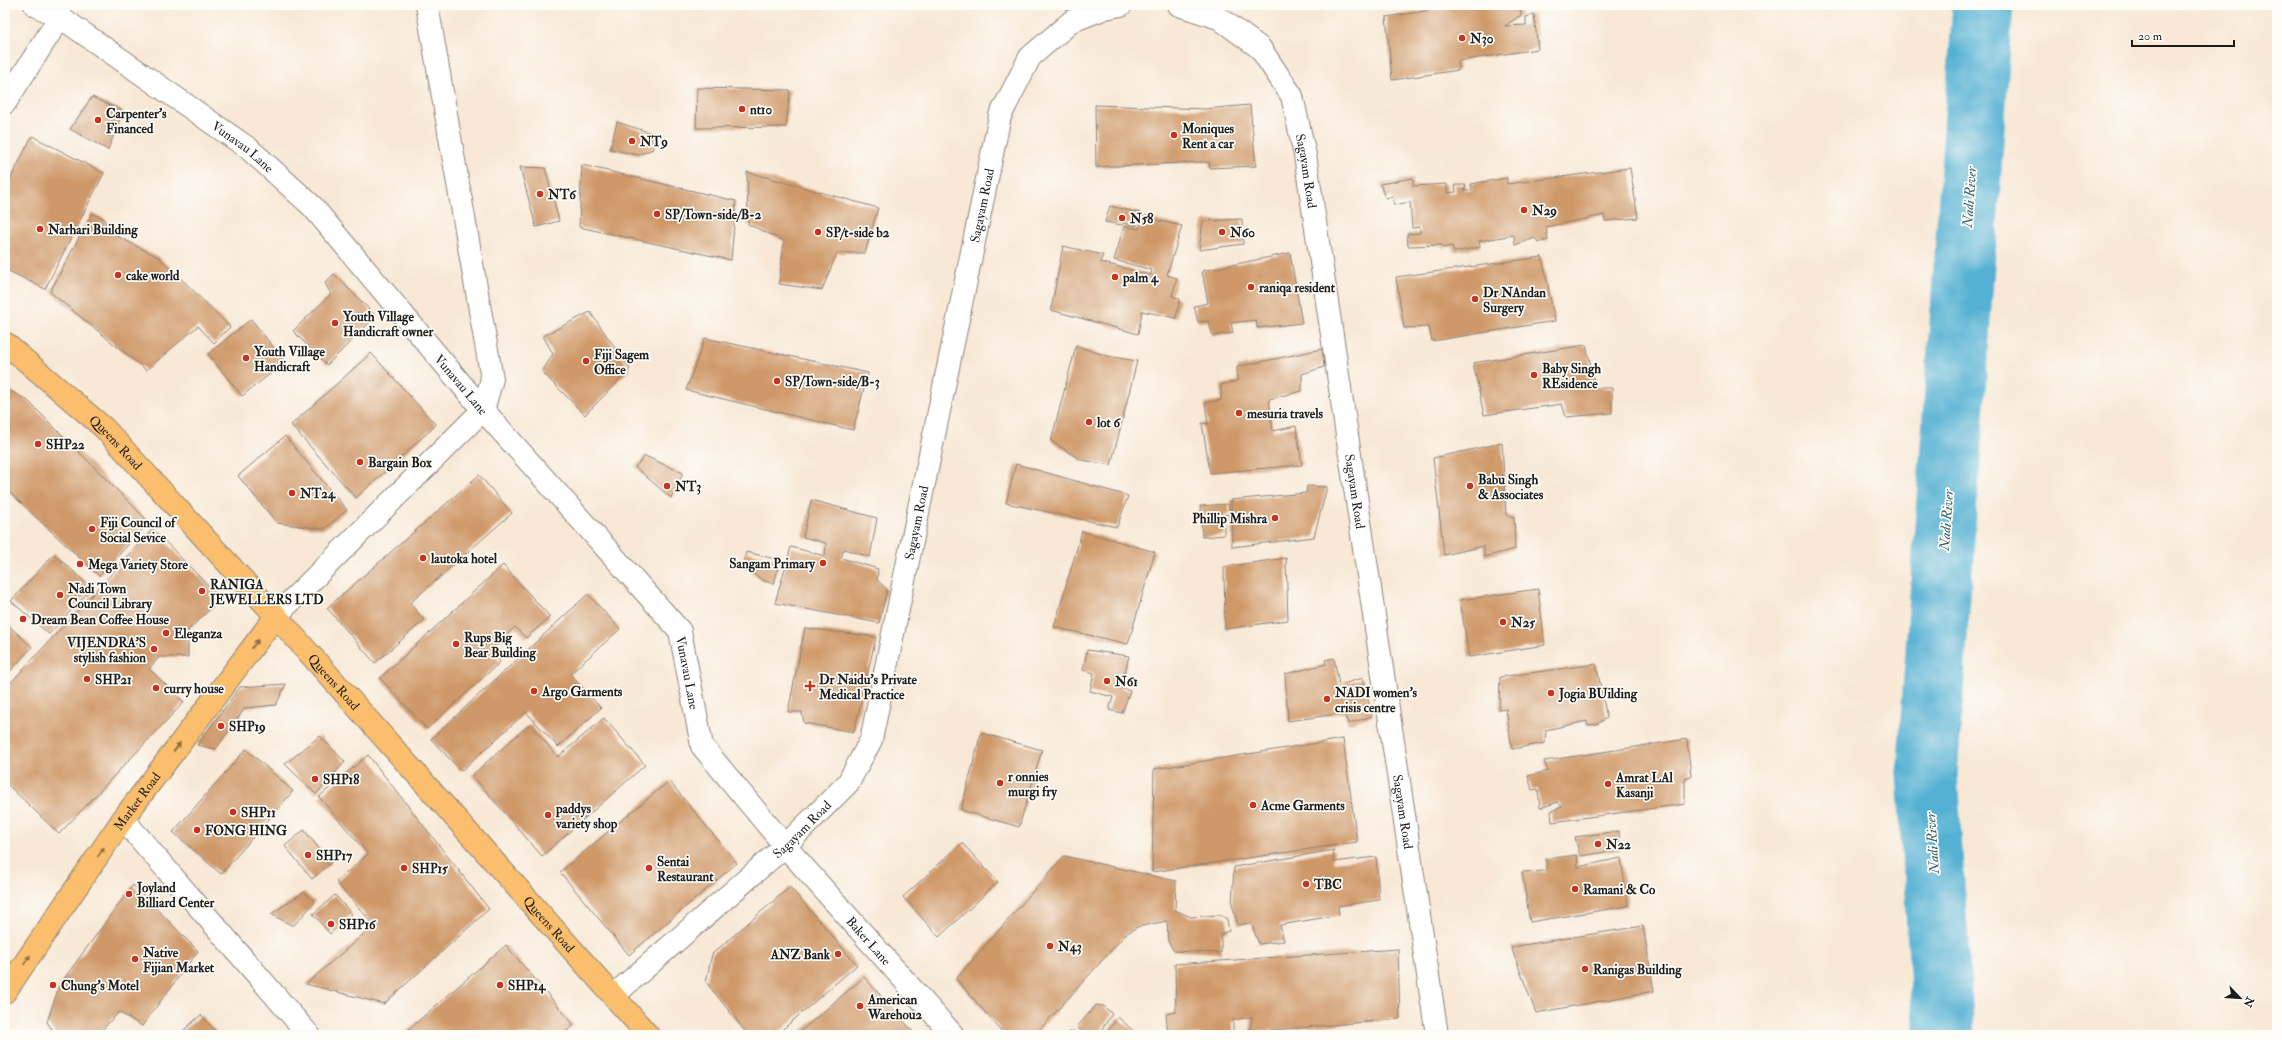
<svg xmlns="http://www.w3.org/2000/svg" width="2282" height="1040" font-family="'IM FELL Double Pica',serif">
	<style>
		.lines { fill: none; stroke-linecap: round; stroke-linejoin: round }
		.river { stroke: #55b1d3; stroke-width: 61 }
		.building { fill: #cf9868 }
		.minor-casing { stroke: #8a8278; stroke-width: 24 }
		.major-casing { stroke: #8a8278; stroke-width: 24 }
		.minor { stroke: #fff; stroke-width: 22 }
		.major { stroke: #fabe6d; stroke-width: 22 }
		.oneway { fill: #8b6d44 }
		.poi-dot { fill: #c8321e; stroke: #fdfcf7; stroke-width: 1.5 }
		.labels { text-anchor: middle; stroke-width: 3.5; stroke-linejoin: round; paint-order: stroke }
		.poi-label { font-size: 13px; font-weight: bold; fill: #1c1c1c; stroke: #fdfcf7; text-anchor: start }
		.street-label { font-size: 13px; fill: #1c1c1c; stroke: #fdfcf7 }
		.water-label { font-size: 14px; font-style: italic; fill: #365f6e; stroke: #fdfcf7 }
	</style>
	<rect width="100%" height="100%" fill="#fdfcf7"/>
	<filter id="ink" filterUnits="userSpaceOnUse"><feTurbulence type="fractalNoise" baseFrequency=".025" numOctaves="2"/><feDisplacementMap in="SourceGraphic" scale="8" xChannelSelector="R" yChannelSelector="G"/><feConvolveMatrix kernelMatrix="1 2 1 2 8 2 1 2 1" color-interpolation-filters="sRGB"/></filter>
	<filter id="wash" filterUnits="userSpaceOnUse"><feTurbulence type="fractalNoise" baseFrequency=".012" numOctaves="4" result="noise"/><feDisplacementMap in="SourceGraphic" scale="16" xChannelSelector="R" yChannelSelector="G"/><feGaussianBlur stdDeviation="0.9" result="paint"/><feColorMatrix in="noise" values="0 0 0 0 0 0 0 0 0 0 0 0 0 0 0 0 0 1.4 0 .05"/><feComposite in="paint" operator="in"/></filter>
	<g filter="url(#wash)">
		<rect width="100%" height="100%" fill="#f8e8d5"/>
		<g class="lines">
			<path class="river" d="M 1944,1035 L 1927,774 L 1983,5"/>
		</g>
		<g id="blocks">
			<g class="building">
				<path d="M 1463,5 L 1520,5 L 1521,15 L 1505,26 L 1526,25 L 1526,17 L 1534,14 L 1538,49 L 1458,61 L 1459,70 L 1392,80 L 1386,17 Z"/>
				<path d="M 697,88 L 790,90 L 786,127 L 696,128 Z"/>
				<path d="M 92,97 L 123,111 L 108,150 L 70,129 Z"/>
				<path d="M 1095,105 L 1205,109 L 1250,105 L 1256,166 L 1210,168 L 1209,162 L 1201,162 L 1096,167 Z"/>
				<path d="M 617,122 L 651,133 L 653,149 L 638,155 L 610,149 Z"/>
				<path d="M 32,136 L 104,173 L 45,289 L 5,269 L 5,190 Z"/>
				<path d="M 582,165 L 736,201 L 731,260 L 579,227 Z"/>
				<path d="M 520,167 L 545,168 L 559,221 L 536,227 Z"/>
				<path d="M 1630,168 L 1638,218 L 1605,221 L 1604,215 L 1560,224 L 1546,227 L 1548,240 L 1538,242 L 1535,238 L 1515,245 L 1514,235 L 1479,241 L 1480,247 L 1454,252 L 1452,246 L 1443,248 L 1442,245 L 1408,246 L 1407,234 L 1420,233 L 1420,227 L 1412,228 L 1410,202 L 1394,205 L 1392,197 L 1385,198 L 1380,184 L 1413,178 L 1413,186 L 1447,184 L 1447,193 L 1456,192 L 1455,185 L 1466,185 L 1464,190 L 1472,190 L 1471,184 L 1507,178 L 1507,184 Z"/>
				<path d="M 747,172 L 878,208 L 865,253 L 837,253 L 822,290 L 779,284 L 784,241 L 748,224 Z"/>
				<path d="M 1110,206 L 1140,213 L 1136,226 L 1124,223 L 1122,225 L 1105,222 Z"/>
				<path d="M 92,213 L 105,219 L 107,231 L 160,258 L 230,327 L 214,343 L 198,326 L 146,370 L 50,292 Z"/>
				<path d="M 1143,217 L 1182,226 L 1167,275 L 1177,278 L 1172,296 L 1180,299 L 1176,318 L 1142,311 L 1138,334 L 1051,310 L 1063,246 L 1103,255 L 1100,262 L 1151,275 L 1152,270 L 1114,260 L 1124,226 L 1139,229 Z"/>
				<path d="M 1242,219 L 1243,244 L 1199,250 L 1203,221 Z"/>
				<path d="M 1290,253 L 1302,323 L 1257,328 L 1256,320 L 1231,323 L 1233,333 L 1213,336 L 1208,321 L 1198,322 L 1194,306 L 1208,303 L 1202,271 Z"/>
				<path d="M 1542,257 L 1555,321 L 1432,341 L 1429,327 L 1404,328 L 1396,277 Z"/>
				<path d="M 334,274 L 376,316 L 327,365 L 293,331 L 331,294 L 325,283 Z"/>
				<path d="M 590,312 L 630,369 L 585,415 L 542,372 L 553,354 L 543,336 Z"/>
				<path d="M 251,319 L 285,362 L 242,396 L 208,354 Z"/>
				<path d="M 705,338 L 868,373 L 853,430 L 686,390 Z"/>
				<path d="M 1586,345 L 1596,388 L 1612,388 L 1612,413 L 1566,417 L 1562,404 L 1484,415 L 1473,363 Z"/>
				<path d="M 1076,346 L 1107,356 L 1137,361 L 1111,465 L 1081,460 L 1051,441 Z"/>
				<path d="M 1322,349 L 1324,367 L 1302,374 L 1302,391 L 1269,399 L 1273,431 L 1296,426 L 1302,465 L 1210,473 L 1202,423 L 1208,424 L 1205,403 L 1221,400 L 1221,385 L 1237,381 L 1237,367 Z"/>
				<path d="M 371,353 L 436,425 L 356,498 L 291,425 Z"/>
				<path d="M 5,388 L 27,400 L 149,522 L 99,576 L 5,488 Z"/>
				<path d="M 285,436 L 347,510 L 324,529 L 277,523 L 238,476 Z"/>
				<path d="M 1502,443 L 1506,515 L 1514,517 L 1515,549 L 1484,557 L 1484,546 L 1444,555 L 1433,458 Z"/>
				<path d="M 645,456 L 683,473 L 671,498 L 635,467 Z"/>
				<path d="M 1016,464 L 1128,496 L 1117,527 L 1006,503 Z"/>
				<path d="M 479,475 L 512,513 L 410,603 L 424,620 L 375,663 L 327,608 Z"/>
				<path d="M 1307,486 L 1327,487 L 1314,537 L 1232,547 L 1231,500 L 1306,493 Z"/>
				<path d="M 811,500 L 877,518 L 870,557 L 844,549 L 841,558 L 878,569 L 877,580 L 887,589 L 879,623 L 775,603 L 791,547 L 825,556 L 826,543 L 803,537 Z"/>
				<path d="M 1228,504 L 1230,513 L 1224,515 L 1224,535 L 1202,537 L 1200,506 Z"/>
				<path d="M 153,529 L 221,599 L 188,630 L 188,657 L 159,657 L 149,669 L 184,702 L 59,834 L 5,782 L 5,689 Z"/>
				<path d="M 1082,531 L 1155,552 L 1128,644 L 1054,627 Z"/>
				<path d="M 746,552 L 780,560 L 774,584 L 762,580 L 743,566 Z"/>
				<path d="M 54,554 L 92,588 L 49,634 L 11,601 Z"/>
				<path d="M 1286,558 L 1288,620 L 1225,629 L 1224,567 Z"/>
				<path d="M 503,565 L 550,617 L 526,638 L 515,627 L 490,650 L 500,662 L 427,729 L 380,678 Z"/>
				<path d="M 1538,589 L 1545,645 L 1469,657 L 1460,600 Z"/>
				<path d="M 588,594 L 620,629 L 570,674 L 601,708 L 558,747 L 526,712 L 461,771 L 431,739 Z"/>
				<path d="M 5,622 L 32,647 L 5,677 Z"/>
				<path d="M 805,628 L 876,637 L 854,732 L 804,723 L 802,712 L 788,712 Z"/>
				<path d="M 1087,650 L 1129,656 L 1121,688 L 1130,691 L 1122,713 L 1109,710 L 1113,697 L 1090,691 L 1094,673 L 1083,670 Z"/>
				<path d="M 1334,658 L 1339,685 L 1363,678 L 1372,716 L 1348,724 L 1344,713 L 1288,721 L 1285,674 L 1326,664 L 1325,660 Z"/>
				<path d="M 1596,664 L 1607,718 L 1597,724 L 1587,725 L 1587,721 L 1546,730 L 1545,743 L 1512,749 L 1506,709 L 1499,710 L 1500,677 Z"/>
				<path d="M 286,684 L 276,705 L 245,708 L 216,749 L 197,745 L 240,687 Z"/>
				<path d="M 604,718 L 645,765 L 542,856 L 472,775 L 530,724 L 558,757 Z"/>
				<path d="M 981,733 L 1042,750 L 1019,827 L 961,810 Z"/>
				<path d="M 320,736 L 345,762 L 316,794 L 285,764 Z"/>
				<path d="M 1343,739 L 1357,842 L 1152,872 L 1154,769 Z"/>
				<path d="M 1687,739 L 1691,777 L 1685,779 L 1685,804 L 1552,822 L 1551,811 L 1562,807 L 1558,802 L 1540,808 L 1538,789 L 1532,790 L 1528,776 L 1548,771 L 1544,761 Z"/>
				<path d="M 246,749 L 293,791 L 221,874 L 173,832 Z"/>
				<path d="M 368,755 L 489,909 L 384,1004 L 306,984 L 374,925 L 336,882 L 368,854 L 319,797 Z"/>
				<path d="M 669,781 L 737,863 L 629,955 L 560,872 Z"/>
				<path d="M 304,830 L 331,863 L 312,879 L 285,846 Z"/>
				<path d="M 1619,831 L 1620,850 L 1580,856 L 1575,837 Z"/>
				<path d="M 962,843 L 998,882 L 939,937 L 903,897 Z"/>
				<path d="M 1334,850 L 1333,862 L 1376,857 L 1379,900 L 1338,906 L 1339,915 L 1280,925 L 1284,941 L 1259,944 L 1251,923 L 1238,925 L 1232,904 L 1234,867 Z"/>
				<path d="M 1577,855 L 1578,867 L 1621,858 L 1628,906 L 1530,922 L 1522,872 L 1546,871 L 1546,859 Z"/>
				<path d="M 1064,856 L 1176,881 L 1175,910 L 1191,917 L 1220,915 L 1227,919 L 1229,931 L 1221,934 L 1221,953 L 1174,951 L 1168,941 L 1167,921 L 1137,927 L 1126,934 L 1035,1035 L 1005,1035 L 956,979 Z"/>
				<path d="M 133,885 L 198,951 L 142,1026 L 119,1012 L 97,1035 L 56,1035 L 47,1022 L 60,984 Z"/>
				<path d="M 790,887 L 857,965 L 776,1035 L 748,1035 L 706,982 L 712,954 Z"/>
				<path d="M 304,892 L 315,902 L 293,926 L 271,914 Z"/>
				<path d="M 335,895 L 352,914 L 330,934 L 313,914 Z"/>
				<path d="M 1643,926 L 1654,991 L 1536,1013 L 1511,947 Z"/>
				<path d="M 506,945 L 574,1025 L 562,1035 L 402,1035 Z"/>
				<path d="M 1398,949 L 1400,1019 L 1250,1032 L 1252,1017 L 1233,1020 L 1233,1035 L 1168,1035 L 1166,1014 L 1176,1012 L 1175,964 Z"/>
				<path d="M 864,977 L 916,1035 L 796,1035 Z"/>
				<path d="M 1096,1005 L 1104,1006 L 1112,1014 L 1098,1035 L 1085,1035 L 1077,1027 Z"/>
				<path d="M 201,1015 L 219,1035 L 178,1035 Z"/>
				<path d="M 1118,1017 L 1138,1035 L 1105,1035 Z"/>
				<path d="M 1074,1031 L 1077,1035 L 1067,1035 L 1070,1032 Z"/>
			</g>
		</g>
	</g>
	<g filter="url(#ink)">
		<use href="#blocks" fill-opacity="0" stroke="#8a8278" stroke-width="1"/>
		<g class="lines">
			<g class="minor-casing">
				<g id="minor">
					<path id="s1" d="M 35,5 L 60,17 L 248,148 L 312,206 L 483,410 L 680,631 L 702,746 L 785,846 L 953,1035"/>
					<path id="s2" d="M 1179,5 L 1219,18 L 1260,48 L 1292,96 L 1305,155 L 1437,1035"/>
					<path d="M 5,103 L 60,17"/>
					<path d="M 276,616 L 483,410 L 492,379 L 427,5"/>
					<path d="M 123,819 L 309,1035"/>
					<path id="s3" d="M 613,996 L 785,846 L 848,783 L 871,740 L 1000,116 L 1030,57 L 1072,21 L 1105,8 L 1121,5"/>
				</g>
			</g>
			<g class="major-casing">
				<g id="major">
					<path id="s4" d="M 5,343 L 104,428 L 276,616 L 648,1035"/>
					<path id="s5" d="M 5,992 L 123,819 L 276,616"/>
				</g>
			</g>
			<use href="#minor" class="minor"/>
			<use href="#major" class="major"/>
		</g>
		<defs><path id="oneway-solid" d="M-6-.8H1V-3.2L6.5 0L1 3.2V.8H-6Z"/></defs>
		<g class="oneway">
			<use href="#oneway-solid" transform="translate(255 644) rotate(-53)"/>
			<use href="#oneway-solid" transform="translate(177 747) rotate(-53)"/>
			<use href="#oneway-solid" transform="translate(101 852) rotate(-56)"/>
			<use href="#oneway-solid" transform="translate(27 960) rotate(-56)"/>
		</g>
	</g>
	<g class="poi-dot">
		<circle cx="1462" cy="38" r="4"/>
		<circle cx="742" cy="109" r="4"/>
		<circle cx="98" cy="120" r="4"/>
		<circle cx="1174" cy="135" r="4"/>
		<circle cx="632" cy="141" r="4"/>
		<circle cx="540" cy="194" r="4"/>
		<circle cx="1524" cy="210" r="4"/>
		<circle cx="657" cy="214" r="4"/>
		<circle cx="1122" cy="218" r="4"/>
		<circle cx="40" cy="229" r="4"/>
		<circle cx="818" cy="232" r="4"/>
		<circle cx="1222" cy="232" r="4"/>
		<circle cx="118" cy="275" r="4"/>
		<circle cx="1115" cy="277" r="4"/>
		<circle cx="1251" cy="287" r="4"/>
		<circle cx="1475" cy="299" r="4"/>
		<circle cx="335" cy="323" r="4"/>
		<circle cx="246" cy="358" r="4"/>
		<circle cx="586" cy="361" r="4"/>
		<circle cx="1534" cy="375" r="4"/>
		<circle cx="777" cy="381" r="4"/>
		<circle cx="1239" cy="413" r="4"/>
		<circle cx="1089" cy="422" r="4"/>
		<circle cx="38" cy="444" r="4"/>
		<circle cx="360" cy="462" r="4"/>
		<circle cx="667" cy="486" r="4"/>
		<circle cx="1470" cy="486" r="4"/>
		<circle cx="292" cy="493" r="4"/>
		<circle cx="1275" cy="518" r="4"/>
		<circle cx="92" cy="529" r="4"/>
		<circle cx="423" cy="558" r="4"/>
		<circle cx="823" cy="563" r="4"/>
		<circle cx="80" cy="564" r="4"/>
		<circle cx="202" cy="591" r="4"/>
		<circle cx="60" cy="595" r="4"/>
		<circle cx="23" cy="619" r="4"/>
		<circle cx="1503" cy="622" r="4"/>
		<circle cx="166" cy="633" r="4"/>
		<circle cx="456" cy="644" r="4"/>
		<circle cx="154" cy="649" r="4"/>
		<circle cx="87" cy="679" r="4"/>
		<circle cx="1107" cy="681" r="4"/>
		<path d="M808 680h4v4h4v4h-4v4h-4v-4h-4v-4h4z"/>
		<circle cx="156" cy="688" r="4"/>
		<circle cx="534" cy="691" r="4"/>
		<circle cx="1551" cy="693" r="4"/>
		<circle cx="1327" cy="699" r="4"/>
		<circle cx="221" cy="726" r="4"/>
		<circle cx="315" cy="779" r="4"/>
		<circle cx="1000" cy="783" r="4"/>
		<circle cx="1608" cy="784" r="4"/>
		<circle cx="1253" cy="805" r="4"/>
		<circle cx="233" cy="812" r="4"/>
		<circle cx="548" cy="815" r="4"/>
		<circle cx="197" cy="830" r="4"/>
		<circle cx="1598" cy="844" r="4"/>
		<circle cx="308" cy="855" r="4"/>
		<circle cx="404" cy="868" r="4"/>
		<circle cx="649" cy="868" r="4"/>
		<circle cx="1306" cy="884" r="4"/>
		<circle cx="1575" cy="889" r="4"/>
		<circle cx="129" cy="894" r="4"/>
		<circle cx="331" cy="924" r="4"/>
		<circle cx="1050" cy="946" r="4"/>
		<circle cx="838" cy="954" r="4"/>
		<circle cx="135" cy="959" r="4"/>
		<circle cx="1585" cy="969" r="4"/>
		<circle cx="53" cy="985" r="4"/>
		<circle cx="500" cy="985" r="4"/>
		<circle cx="860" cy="1006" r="4"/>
	</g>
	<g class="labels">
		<g class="poi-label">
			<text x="1470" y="43">N30</text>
			<text x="750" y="114">nt10</text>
			<text x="106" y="118">Carpenter's<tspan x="106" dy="15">Financed</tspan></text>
			<text x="1182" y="133">Moniques<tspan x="1182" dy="15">Rent a car</tspan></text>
			<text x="640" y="146">NT9</text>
			<text x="548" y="199">NT6</text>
			<text x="1532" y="215">N29</text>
			<text x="665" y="219">SP/Town-side/B-2</text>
			<text x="1130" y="223">N58</text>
			<text x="48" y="234">Narhari Building</text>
			<text x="826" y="237">SP/t-side b2</text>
			<text x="1230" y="237">N60</text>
			<text x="126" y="280">cake world</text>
			<text x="1123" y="282">palm 4</text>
			<text x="1259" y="292">raniqa resident</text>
			<text x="1483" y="297">Dr NAndan<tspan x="1483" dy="15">Surgery</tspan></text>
			<text x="343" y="321">Youth Village<tspan x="343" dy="15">Handicraft owner</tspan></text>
			<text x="254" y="356">Youth Village<tspan x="254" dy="15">Handicraft</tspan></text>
			<text x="594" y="359">Fiji Sagem<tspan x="594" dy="15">Office</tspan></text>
			<text x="1542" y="373">Baby Singh<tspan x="1542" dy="15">REsidence</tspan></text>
			<text x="785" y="386">SP/Town-side/B-3</text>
			<text x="1247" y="418">mesuria travels</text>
			<text x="1097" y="427">lot 6</text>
			<text x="46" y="449">SHP22</text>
			<text x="368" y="467">Bargain Box</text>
			<text x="1478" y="484">Babu Singh<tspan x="1478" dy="15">&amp; Associates</tspan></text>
			<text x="675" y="491">NT3</text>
			<text x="300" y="498">NT24</text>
			<text x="1267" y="523" text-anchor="end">Phillip Mishra</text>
			<text x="100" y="527">Fiji Council of<tspan x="100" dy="15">Social Sevice</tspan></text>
			<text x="431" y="563">lautoka hotel</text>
			<text x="815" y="568" text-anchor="end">Sangam Primary</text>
			<text x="88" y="569">Mega Variety Store</text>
			<text x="210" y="589">RANIGA<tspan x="210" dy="15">JEWELLERS LTD</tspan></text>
			<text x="68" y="593">Nadi Town<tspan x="68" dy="15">Council Library</tspan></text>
			<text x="31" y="624">Dream Bean Coffee House</text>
			<text x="1511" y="627">N25</text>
			<text x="174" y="638">Eleganza</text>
			<text x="464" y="642">Rups Big<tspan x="464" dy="15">Bear Building</tspan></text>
			<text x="146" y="647" text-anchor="end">VIJENDRA'S<tspan x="146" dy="15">stylish fashion</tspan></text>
			<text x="95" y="684">SHP21</text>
			<text x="819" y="684">Dr Naidu’s Private<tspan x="819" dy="15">Medical Practice</tspan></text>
			<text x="1115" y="686">N61</text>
			<text x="164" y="693">curry house</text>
			<text x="542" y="696">Argo Garments</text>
			<text x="1335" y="697">NADI women's<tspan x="1335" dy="15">crisis centre</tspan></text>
			<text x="1559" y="698">Jogia BUilding</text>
			<text x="229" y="731">SHP19</text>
			<text x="1008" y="781">r onnies<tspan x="1008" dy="15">murgi fry</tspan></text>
			<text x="1616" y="782">Amrat LAl<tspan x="1616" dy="15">Kasanji</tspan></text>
			<text x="323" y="784">SHP18</text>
			<text x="1261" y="810">Acme Garments</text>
			<text x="556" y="813">paddys<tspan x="556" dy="15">variety shop</tspan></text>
			<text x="241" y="817">SHP11</text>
			<text x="205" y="835">FONG HING</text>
			<text x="1606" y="849">N22</text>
			<text x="316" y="860">SHP17</text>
			<text x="657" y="866">Sentai<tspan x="657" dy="15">Restaurant</tspan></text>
			<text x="412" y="873">SHP15</text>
			<text x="1314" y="889">TBC</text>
			<text x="137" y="892">Joyland<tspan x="137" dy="15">Billiard Center</tspan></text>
			<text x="1583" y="894">Ramani &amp; Co</text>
			<text x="339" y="929">SHP16</text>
			<text x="1058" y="951">N43</text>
			<text x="143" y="957">Native<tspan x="143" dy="15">Fijian Market</tspan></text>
			<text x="830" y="959" text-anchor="end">ANZ Bank</text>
			<text x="1593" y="974">Ranigas Building</text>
			<text x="61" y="990">Chung's Motel</text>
			<text x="508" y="990">SHP14</text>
			<text x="868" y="1004">American<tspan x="868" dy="15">Warehou2</tspan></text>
		</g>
		<g class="street-label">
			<text dy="5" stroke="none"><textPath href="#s1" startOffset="252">Vunavau Lane</textPath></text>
			<text dy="5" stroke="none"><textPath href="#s2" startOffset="227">Sagayam Road</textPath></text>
			<text dy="5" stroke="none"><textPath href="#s3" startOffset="912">Sagayam Road</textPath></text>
			<text dy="5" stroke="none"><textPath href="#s1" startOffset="576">Vunavau Lane</textPath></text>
			<text dy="5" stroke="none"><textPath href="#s4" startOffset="149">Queens Road</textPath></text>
			<text dy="5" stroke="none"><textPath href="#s2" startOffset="551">Sagayam Road</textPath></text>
			<text dy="5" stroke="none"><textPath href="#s3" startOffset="588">Sagayam Road</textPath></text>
			<text dy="5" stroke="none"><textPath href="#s1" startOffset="948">Vunavau Lane</textPath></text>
			<text dy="5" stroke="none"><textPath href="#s4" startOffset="473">Queens Road</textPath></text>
			<text dy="5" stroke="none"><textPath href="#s5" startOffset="232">Market Road</textPath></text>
			<text dy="5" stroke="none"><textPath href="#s2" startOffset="875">Sagayam Road</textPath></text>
			<text dy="5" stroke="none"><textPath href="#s3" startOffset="252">Sagayam Road</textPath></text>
			<text dy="5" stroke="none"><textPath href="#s4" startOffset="797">Queens Road</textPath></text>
			<text dy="5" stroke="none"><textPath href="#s1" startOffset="1279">Baker Lane</textPath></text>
		</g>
		<g class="water-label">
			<text transform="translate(1969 197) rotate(-86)" y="5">Nadi River</text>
			<text transform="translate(1946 520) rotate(-86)" y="5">Nadi River</text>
			<text transform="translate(1932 843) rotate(-94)" y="5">Nadi River</text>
		</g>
	</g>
	<rect width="2282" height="1040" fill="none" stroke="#fdfcf7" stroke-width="20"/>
	<g transform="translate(2240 998) rotate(115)" stroke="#fdfcf7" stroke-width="3" paint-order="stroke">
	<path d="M0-3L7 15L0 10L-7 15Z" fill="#1c1c1c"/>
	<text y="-6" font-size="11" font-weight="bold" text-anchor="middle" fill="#1c1c1c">N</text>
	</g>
	<path d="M2132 40v6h102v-6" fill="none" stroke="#1c1c1c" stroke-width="2"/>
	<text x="2138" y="40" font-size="12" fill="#1c1c1c" stroke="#fdfcf7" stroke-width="3" paint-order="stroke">20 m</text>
</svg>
